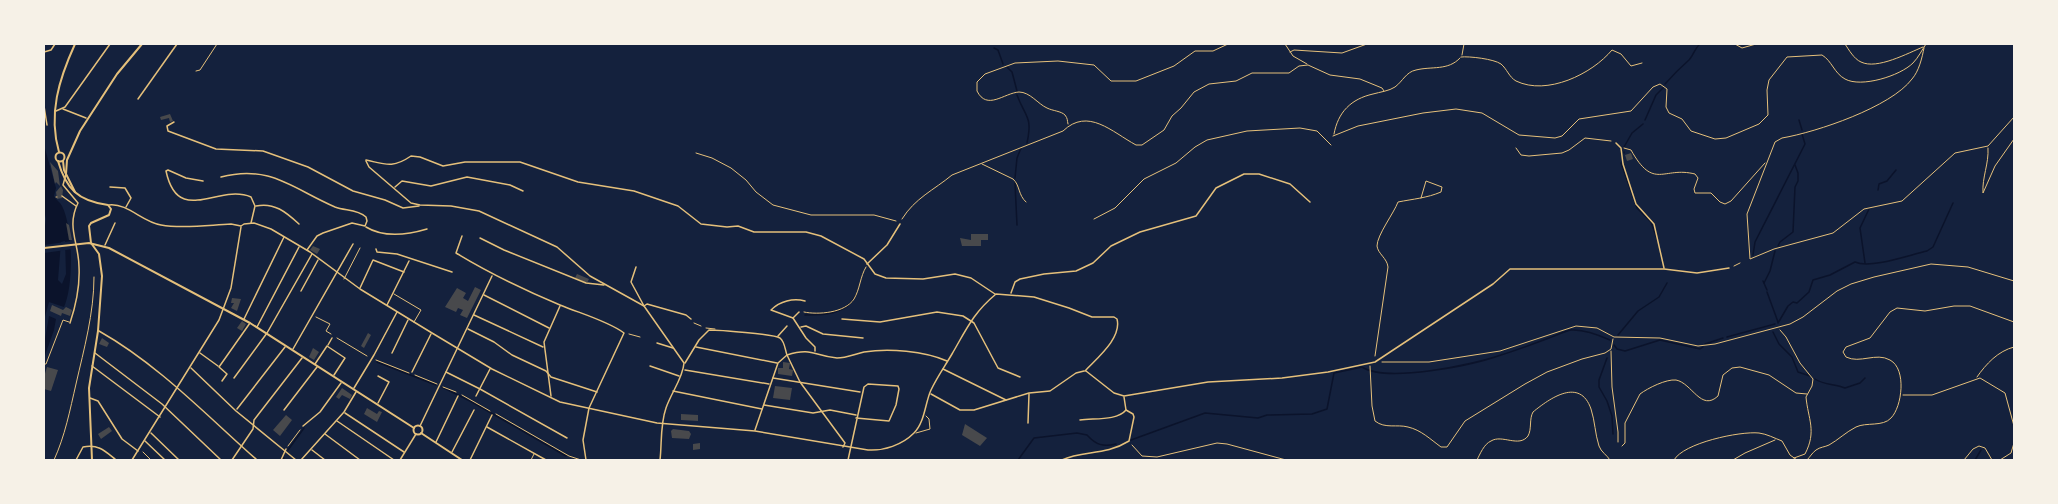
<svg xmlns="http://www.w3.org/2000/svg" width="2058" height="504" font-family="'DejaVu Sans',sans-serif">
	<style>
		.water { fill: #0b132b; fill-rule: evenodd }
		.pier { fill: #14213d }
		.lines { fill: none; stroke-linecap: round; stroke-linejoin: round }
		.stream { stroke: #0b132b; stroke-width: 1.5 }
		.building { fill: #48494c }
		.path { stroke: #e5c07b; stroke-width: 1 }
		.service { stroke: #e5c07b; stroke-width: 1 }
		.minor { stroke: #e5c07b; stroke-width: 1.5 }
		.secondary { stroke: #e5c07b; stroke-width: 2 }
	</style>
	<rect width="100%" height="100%" fill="#14213d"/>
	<g class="water">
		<path d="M 44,145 L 56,188 L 54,196 C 56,200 60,202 62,206 C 73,227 74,285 64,307 L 49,302 L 44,320 L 44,232 L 46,219 L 44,210 ZM 65,241 L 66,274 L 62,284 L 58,280 L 61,242 Z"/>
		<path d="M 49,316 L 56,319 L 54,330 L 44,358 C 43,343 47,330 49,316 Z"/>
	</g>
	<path class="pier" d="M 72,241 L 73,249 L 44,253 L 44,245 Z"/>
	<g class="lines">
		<g class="stream">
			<path d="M 994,48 L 998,50 L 1003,64"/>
			<path d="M 1007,67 L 1012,72 L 1017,91"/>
			<path d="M 1665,84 C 1672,76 1681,67 1689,60 C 1693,56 1695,48 1700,44"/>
			<path d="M 1017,95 C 1025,117 1033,116 1027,143"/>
			<path d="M 1645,120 L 1656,95 L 1663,88"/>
			<path d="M 1799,120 L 1802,130"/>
			<path d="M 1624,147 L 1632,133 L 1643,124"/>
			<path d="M 1624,152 L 1624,153"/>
			<path d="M 1621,163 L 1637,208 L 1651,222 L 1657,239"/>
			<path d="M 1015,178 L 1017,158 L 1021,148"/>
			<path d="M 1015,183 L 1017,225"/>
			<path d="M 1878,190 L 1879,184 L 1887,181 L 1896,170"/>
			<path d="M 1778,246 L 1780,242 L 1793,232 L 1795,187 L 1798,181 L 1798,173 L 1795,165"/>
			<path d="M 1753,255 L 1755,242 L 1805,144 L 1802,134"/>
			<path d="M 1865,263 L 1860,228 L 1869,209"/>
			<path d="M 1763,281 L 1767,290"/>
			<path d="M 1764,283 L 1770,271 L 1775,251"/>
			<path d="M 1767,292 L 1778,322"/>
			<path d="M 805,315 C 824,315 846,315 856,295"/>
			<path d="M 1778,323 L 1788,306 L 1793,302 L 1797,303 L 1809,292 L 1813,280 L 1830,275 L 1855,262 C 1871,269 1909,255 1927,251 L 1933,247 L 1953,203"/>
			<path d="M 1773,332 L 1779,344 L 1792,357 L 1798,372 L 1810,376"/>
			<path d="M 1618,335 L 1638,311 L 1659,297 L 1667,283"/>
			<path d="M 1727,337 L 1775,324"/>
			<path d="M 1705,344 L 1723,338"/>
			<path d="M 1614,345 L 1617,349 L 1625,351 L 1660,340 L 1700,349 L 1703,347"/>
			<path d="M 1607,358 L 1599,380 L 1599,387 L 1607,401 L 1612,416 L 1613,434"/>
			<path d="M 377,362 L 436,385"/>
			<path d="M 1815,379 C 1824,385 1835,384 1845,388 L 1860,383 L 1865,378"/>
			<path d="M 442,387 L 472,402 L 566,456"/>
			<path d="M 1131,440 L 1205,413 L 1258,418 L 1267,415 L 1312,414 L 1327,409 L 1334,373 L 1362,367 C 1387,383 1473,365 1501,355 C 1517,350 1533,344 1549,338 C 1556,336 1564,331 1571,330 C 1584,329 1599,335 1610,340"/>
			<path d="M 288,450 L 304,428"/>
			<path d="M 283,460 L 284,458"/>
			<path d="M 1018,460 L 1034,438 L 1077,433 L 1087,435 C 1096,445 1103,447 1116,444"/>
			<path d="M 1975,460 L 1981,450"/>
		</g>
	</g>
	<g class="building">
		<path d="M 170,114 L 173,121 L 170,122 L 169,118 L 161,120 L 160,117 Z"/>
		<path d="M 1631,153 L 1633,159 L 1627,161 L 1625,155 Z"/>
		<path d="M 50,162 L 58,171 L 60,186 L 56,182 L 55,184 Z"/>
		<path d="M 61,186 L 63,190 L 62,198 L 57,199 L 56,192 Z"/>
		<path d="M 66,223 L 69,225 L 72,240 L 69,240 Z"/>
		<path d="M 971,234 L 988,234 L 988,240 L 981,240 L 981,246 L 962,246 L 960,238 L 971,240 Z"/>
		<path d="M 313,246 L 320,249 L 317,254 L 310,250 Z"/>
		<path d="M 577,274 L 589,279 L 587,283 L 575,278 Z"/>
		<path d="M 475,287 L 481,290 L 467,318 L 460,315 L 463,310 L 458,308 L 456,312 L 445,307 L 457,288 L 466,293 L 463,298 L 468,301 Z"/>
		<path d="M 232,298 L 241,299 L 237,311 L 231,308 L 234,303 L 231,303 Z"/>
		<path d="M 52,305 L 63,310 L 66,307 L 72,310 L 70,316 L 62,313 L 61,316 L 50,311 Z"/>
		<path d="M 242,321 L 246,324 L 242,331 L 237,328 Z"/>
		<path d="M 368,333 L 371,335 L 364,348 L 361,346 Z"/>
		<path d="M 102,338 L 109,343 L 107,347 L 99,344 Z"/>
		<path d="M 313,348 L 319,352 L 314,360 L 309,357 Z"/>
		<path d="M 783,362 L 790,363 L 789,369 L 793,370 L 792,376 L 778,374 L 778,368 L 783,368 Z"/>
		<path d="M 47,367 L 58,370 L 51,391 L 44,389 L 44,377 Z"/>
		<path d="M 775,386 L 792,388 L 790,400 L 773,398 Z"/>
		<path d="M 342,388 L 352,395 L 350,399 L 342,395 L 339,399 L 336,397 Z"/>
		<path d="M 367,408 L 377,414 L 379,411 L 382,412 L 377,422 L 364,414 Z"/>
		<path d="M 681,414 L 698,415 L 698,421 L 681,420 Z"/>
		<path d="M 286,415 L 292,420 L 280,436 L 273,430 Z"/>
		<path d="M 965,424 L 987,438 L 980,446 L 962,435 Z"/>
		<path d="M 109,427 L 112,431 L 101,439 L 98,434 Z"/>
		<path d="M 673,429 L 689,431 L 691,434 L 689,439 L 672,438 L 671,431 Z"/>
		<path d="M 700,443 L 700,449 L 693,450 L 693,444 Z"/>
	</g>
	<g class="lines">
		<g class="path">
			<path d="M 1285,44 L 1293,56 L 1307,64"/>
			<path d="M 1735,44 L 1742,48 L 1756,44"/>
			<path d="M 1845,44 C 1849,50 1854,59 1861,62 C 1877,70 1908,53 1923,47"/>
			<path d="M 1924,48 C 1922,58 1919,71 1912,79 C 1891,107 1817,132 1782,138 L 1775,142 L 1747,214 L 1750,259 L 1774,249 L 1833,233 L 1864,209 L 1902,201 L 1955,153 L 1988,146 L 2014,117"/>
			<path d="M 1290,52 L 1294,50 L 1342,53 L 1367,44"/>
			<path d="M 1462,55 L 1464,44"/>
			<path d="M 1461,57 C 1469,56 1494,59 1501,64 C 1507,69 1509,77 1516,81 C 1547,96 1592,74 1612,50 L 1621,54 L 1631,66 L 1642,63"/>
			<path d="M 196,71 L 200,70 L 217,44"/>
			<path d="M 1068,124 C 1067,120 1068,119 1065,115 C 1061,111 1053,111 1047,108 C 1038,104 1030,92 1019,92 C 1004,93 987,111 977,91 L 977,82 L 985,74 L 1015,63 L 1058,61 L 1094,65 L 1111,81 L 1136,81 L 1174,66 L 1195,51 L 1213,51 L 1228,44"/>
			<path d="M 1334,134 C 1338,112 1351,99 1373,94 C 1380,92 1389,91 1395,87 C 1403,81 1406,72 1416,70 C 1432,66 1448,71 1460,58"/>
			<path d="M 1333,136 L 1358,126 L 1423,113 L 1456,109 L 1482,113 L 1519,135 L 1555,138 L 1562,136 L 1579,119 L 1631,111 L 1653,87 L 1660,84 L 1667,89 L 1666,107 L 1669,113 L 1682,119 L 1691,131 L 1715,139 L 1726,138 L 1759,124 L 1768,115 L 1767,90 L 1769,80 L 1787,57 L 1822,55 C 1832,61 1834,73 1845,79 C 1861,88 1900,76 1913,63 C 1918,58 1922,50 1926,44"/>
			<path d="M 1516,148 L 1521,155 L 1529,156 L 1562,153 L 1569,150 L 1585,138 L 1611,141"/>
			<path d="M 1624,148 L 1631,150 C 1654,191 1663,166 1695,174 L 1698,178 L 1694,189 L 1695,193 L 1711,193 L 1720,202 L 1725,204 L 1731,201 L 1765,163"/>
			<path d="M 1988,148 C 1989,164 1982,177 1983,193 L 1995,166 L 2014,139"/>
			<path d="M 696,153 L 712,158 L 731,168 L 746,180 L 756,192 L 773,205 L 811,215 L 874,215 L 896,221"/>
			<path d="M 982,164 L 1013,179 C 1020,185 1018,195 1026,202"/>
			<path d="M 902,219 C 915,198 934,190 952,175 L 1063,131 C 1088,107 1112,132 1136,145 L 1142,145 L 1164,130 L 1172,116 L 1181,108 L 1194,92 L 1209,84 L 1236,81 L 1252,73 L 1289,73 L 1299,66 L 1308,65 L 1330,75 L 1360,79 L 1382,88 L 1384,91"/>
			<path d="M 1094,219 L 1115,208 L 1144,179 L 1176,163 L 1195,147 L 1207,140 L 1247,131 L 1300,128 L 1317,131 L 1331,145"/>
			<path d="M 1734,266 L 1740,263"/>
			<path d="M 804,312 C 818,315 845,313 854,299 C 860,289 860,277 866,267"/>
			<path d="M 316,317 L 330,324 L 326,331 L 331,334"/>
			<path d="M 694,323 L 701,326"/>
			<path d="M 1780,330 L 1786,337 L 1800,363 L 1813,379 L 1812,386 L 1806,397 C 1808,419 1817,431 1805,454 L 1794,458"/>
			<path d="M 629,334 L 640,337"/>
			<path d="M 337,338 L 367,356"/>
			<path d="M 1611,351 L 1612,387 L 1618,432 L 1618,442"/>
			<path d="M 1375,356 L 1388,267 C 1387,258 1378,254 1377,246 C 1377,235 1394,213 1398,202 C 1413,199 1427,198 1441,192 L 1442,187 L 1426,181 L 1421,198"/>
			<path d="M 376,360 L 409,373"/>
			<path d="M 1382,362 L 1429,362 L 1500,351 L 1576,326 L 1597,328 L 1614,337 L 1660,338 L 1698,346 L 1715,344 L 1790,324 L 1803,317 L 1837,291 L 1851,284 L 1874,277 L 1931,264 L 1968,267 L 2014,281"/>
			<path d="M 1370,366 L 1372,406 L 1375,421 C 1385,429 1397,424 1408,427 C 1421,430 1430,439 1441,447 L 1447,447 L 1465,421 L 1525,384 L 1547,372 L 1582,359 L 1605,353 L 1611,349 L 1613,339"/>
			<path d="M 415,375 L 437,384"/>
			<path d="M 1977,377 C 1986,364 1998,351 2014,347"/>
			<path d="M 443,387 L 456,392"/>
			<path d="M 462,395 L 490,411"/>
			<path d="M 1903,395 L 1932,395 L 1980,378 L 2005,393 L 2014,426"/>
			<path d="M 496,414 L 569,456 L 581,460"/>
			<path d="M 1132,445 L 1142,456 L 1157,457 L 1217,443 L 1227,444 L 1286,460"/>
			<path d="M 288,446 L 300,430"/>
			<path d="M 1622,446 L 1625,443 L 1625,423 L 1640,394 C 1648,388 1666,379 1676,380 C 1692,383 1701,412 1718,396 L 1723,375 L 1732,368 L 1740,367 L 1769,375 L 1796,393 L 1807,394"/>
			<path d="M 143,452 L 151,460"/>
			<path d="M 54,460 C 65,436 70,410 76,384 C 84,349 94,313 94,277"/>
			<path d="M 1385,460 L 1409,460"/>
			<path d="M 1477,460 C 1480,454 1484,444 1491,441 C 1502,434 1519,448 1528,436 C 1532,429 1529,419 1533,412 C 1550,398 1580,377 1591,409 C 1595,421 1595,434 1599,446 C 1601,452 1607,455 1610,460"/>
			<path d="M 1674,460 C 1683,443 1740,431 1759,433 C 1767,434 1774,438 1782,441 L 1790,455 L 1797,460"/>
			<path d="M 1733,460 L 1745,453 L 1775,440"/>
			<path d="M 1807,460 C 1810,457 1812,453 1816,450 C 1820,447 1825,447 1829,445 C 1838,440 1846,432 1856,427 C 1866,422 1883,427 1891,418 C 1902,407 1907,369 1890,360 C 1876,352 1860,364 1846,357 L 1843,352 L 1846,347 L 1870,338 L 1890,312 L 1897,308 L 1925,311 L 1954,306 L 1970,306 L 2014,322"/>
			<path d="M 1964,460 L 1973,449 L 1979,446 L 1985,448 L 1992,460"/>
			<path d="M 2000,460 L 2011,453 L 2014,443"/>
		</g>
		<g class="service">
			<path d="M 56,197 L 57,197"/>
			<path d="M 344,279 L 360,248"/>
			<path d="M 394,294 L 421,310 L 414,322"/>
			<path d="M 706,328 L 715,329"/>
			<path d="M 44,364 L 46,364 L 63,320 L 69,322"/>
			<path d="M 916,433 L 930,429 L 929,419 L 926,416"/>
			<path d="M 531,460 L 534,454"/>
		</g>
		<g class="minor">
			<path d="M 44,52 L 51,50 L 55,44"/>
			<path d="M 138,99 L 177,44"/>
			<path d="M 44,106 L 47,125"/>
			<path d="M 63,109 L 86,118"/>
			<path d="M 56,111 L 65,107 L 110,44"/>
			<path d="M 174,122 L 167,126 L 168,131 L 216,149 L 263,151 L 308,167 L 353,191 L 385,200 L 403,208 L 419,206"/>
			<path d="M 1616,143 L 1621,148 L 1623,164 L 1636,204 L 1654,224 L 1664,268"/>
			<path d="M 366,160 C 385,164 392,169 411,156 L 420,157 L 443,166 L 465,162 L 520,162 L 578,182 L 634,191 L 678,206 L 701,224 L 727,227 L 738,226 L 754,232 L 806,232 L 821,236 L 864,259 L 875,274 L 886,278 L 923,279 L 955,274 L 971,278 L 995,294"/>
			<path d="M 366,161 L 369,167 L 411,203 L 420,205 L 451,206 L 479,211 L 557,247 L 590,276 L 644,306 L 684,363 C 683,378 671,393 666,408 C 660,425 662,443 660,460"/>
			<path d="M 66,174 L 63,185 L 78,203 C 66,227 79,243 79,267 C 80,286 76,305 70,323"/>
			<path d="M 221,177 C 270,164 293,189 335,207 C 345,211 357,209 366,217 L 367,221 L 365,226 L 352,223 L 323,233 L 317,236 L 307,250"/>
			<path d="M 203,181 L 186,178 L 168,170 L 166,171 C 178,227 218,183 251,197 L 255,206 L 251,223"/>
			<path d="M 110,187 L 125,188 L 131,198 L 126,207"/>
			<path d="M 395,187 L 402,181 L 431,186 L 467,177 L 510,185 L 523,191"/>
			<path d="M 62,196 L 76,206"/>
			<path d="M 109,205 C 128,203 142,222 161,225 C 183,229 209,225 231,224 L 241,226 L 244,224 L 254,223 L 271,229 L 310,252 L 360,289 L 432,333 L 492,369 L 560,402 L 657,423 L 755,431 L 868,450 C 884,451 902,445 914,433 C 925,422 925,403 931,390 C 937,377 945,366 952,354 C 966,330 973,313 996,294 L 1034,297 L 1069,308 L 1092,317 L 1114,317 L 1117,319 C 1122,338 1097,358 1085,371"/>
			<path d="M 256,206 C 274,202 286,212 299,224"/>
			<path d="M 366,227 C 384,238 407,235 427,229"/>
			<path d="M 462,236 L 456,253 C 489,273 524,290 560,305 C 579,313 608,321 624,333 L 589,408 L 583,440 L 586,460"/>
			<path d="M 480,238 L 504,250 L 586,283 L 604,285"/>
			<path d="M 105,245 L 115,223"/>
			<path d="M 376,249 L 377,252 L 397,254 L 452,272"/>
			<path d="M 867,264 L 887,245 L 900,224"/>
			<path d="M 636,267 L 631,282 L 644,306 L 647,304 L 686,315 L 691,319"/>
			<path d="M 360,288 L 373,260 L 404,272"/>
			<path d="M 301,291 L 318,260"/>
			<path d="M 1011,293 L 1015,282 L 1020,279 L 1044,274 L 1076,271 L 1093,263 L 1111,246 L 1140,232 L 1196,216 L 1216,188 L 1244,174 L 1259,174 L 1290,184 L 1310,202"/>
			<path d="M 484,295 L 549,328"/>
			<path d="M 805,301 C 793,298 780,301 771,310 L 793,318 L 806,338 L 815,347 L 815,351"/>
			<path d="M 387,305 L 409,261"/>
			<path d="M 474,315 L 543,347"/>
			<path d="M 793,318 L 799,312"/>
			<path d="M 244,319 L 284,237"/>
			<path d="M 842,319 L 880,322 L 937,312 L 963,316 L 974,323 L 998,368 L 1020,377"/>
			<path d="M 257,327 L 299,247"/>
			<path d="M 801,327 L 806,326 L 823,334 L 863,338"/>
			<path d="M 468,329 L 494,342 L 512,355 L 546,371 L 551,377 L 597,392"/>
			<path d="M 99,331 C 159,365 206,415 257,460"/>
			<path d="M 778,336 L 787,326"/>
			<path d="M 657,343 L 673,348"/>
			<path d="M 328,345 L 332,338"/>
			<path d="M 696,347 L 777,363"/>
			<path d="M 293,349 L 353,244"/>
			<path d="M 95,353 L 162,404 L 221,460"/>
			<path d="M 200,353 L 218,366"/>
			<path d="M 392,353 L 408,320"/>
			<path d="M 685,363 L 699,340 L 709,330 C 718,330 773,334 780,338 C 785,342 785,350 787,355 L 778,363 L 755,430"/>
			<path d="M 315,364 L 327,346 L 345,358 L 334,375"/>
			<path d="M 92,366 L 160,417"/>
			<path d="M 650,366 L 679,376"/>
			<path d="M 191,368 L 236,411 L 296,460"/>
			<path d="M 943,369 L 1006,400"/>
			<path d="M 685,370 L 769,384"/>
			<path d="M 1086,371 L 1114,393 L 1124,396 L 1208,382 L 1282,378 L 1328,372 L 1375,362 L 1493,284 L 1510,269 L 1664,269 L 1697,273 L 1729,268"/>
			<path d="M 412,372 L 431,334"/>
			<path d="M 446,372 L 480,389 L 567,438"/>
			<path d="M 378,376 L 389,382 L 378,403"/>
			<path d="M 234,378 L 267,333 L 312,254"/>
			<path d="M 773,378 L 860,392"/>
			<path d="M 222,381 L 227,374 L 219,367 L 250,323"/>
			<path d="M 354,388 L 374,355 L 397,312"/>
			<path d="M 673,391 L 762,409"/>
			<path d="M 931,394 L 960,410 L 974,410 L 1029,393 L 1050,391 L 1076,373 L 1084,371"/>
			<path d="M 476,396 L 490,369"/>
			<path d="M 551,396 L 544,342 L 560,306"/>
			<path d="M 90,398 L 98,401 L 122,439 L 138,451"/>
			<path d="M 764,405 L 813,413 L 830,410 L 856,415"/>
			<path d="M 237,409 L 285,347"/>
			<path d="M 284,410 L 317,367"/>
			<path d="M 345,413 L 404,452"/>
			<path d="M 1080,420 C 1094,418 1117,421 1126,410 L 1124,397"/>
			<path d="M 337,421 L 394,460"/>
			<path d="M 1028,423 L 1029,394"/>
			<path d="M 303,426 L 320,412 L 341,383"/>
			<path d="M 420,426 L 492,276"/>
			<path d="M 487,427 L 546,460"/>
			<path d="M 151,433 L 179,460"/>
			<path d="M 325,434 L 360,460"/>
			<path d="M 145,441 L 165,460"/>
			<path d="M 436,442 L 458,396"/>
			<path d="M 843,447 L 845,443 L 800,382 L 787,355 C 812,347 814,356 837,358 C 846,358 855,354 864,352 C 889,348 924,351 947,361"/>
			<path d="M 312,450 L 325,460"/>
			<path d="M 452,452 L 474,410"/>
			<path d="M 76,460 L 83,447 C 99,444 105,451 116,460"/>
			<path d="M 132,460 L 219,320 L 231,288 L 241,227"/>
			<path d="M 232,460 L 253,429 L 254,420 L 302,358"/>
			<path d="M 281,460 L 286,449"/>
			<path d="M 301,460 L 344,412 L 356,392"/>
			<path d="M 400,460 L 416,434"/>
			<path d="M 470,460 L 492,415"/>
			<path d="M 698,460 L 719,460"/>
			<path d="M 848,460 L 864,387 L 868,384 L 898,386 L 899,389 L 896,405 L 889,421 L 856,418"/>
			<path d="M 1062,460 C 1083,450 1105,456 1129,441 L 1134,417 L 1133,414 L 1126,410"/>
		</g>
		<g class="secondary">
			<path d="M 59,152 C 48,114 59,79 75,44"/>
			<circle cx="60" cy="157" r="4.5"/>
			<path d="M 58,161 C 66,189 78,201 108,205 L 111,209 L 109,215 L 91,223 L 89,226 L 91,243 L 99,254 L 102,276 L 98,331 L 89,388 L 92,460"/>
			<path d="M 63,161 L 64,170 L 75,192"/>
			<path d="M 66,174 L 67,160 L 80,131 L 117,74 L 142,44"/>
			<path d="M 44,248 L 89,243 L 109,248 L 250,323 L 414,428"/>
			<circle cx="418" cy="430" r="4.5"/>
			<path d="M 421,433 L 462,460"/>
		</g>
	</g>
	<rect width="2058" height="504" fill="none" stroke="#f6f1e7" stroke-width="90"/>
</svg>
